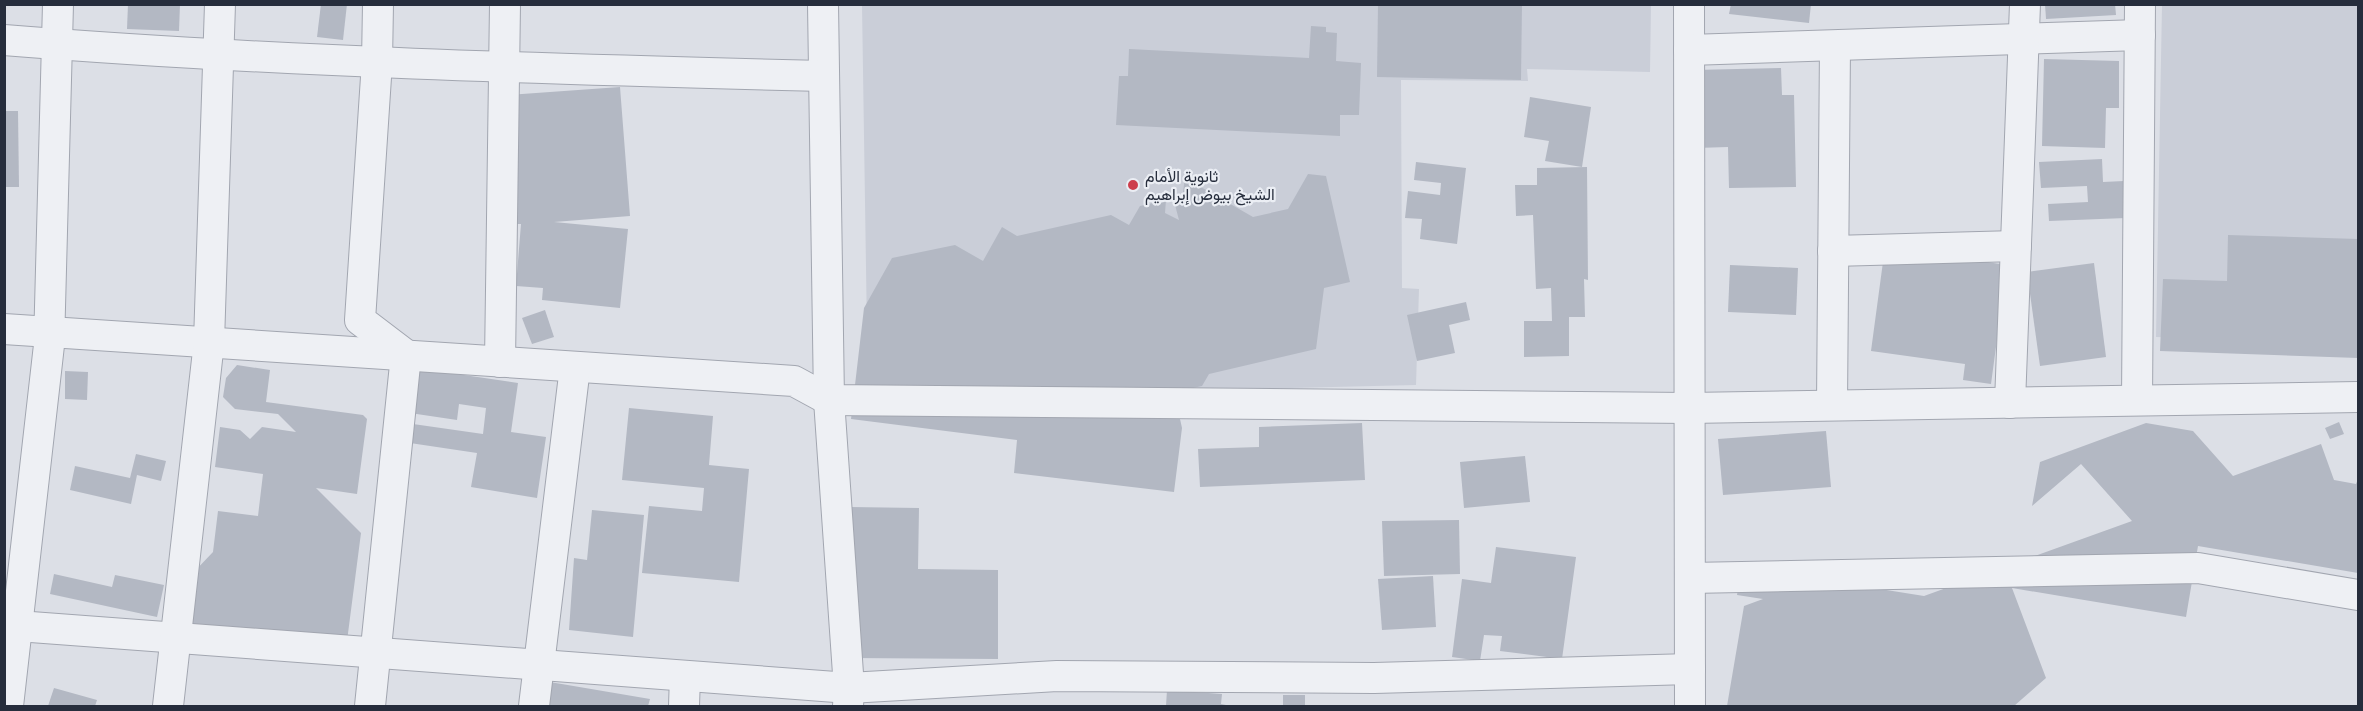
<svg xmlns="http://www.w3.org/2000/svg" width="2363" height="711" font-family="'Fira Sans Condensed',Vazirmatn,sans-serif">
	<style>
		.built { fill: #caced8 }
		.building { fill: #b3b8c3 }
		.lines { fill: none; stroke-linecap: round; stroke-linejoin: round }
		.minor-casing { stroke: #a2a6b0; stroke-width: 32 }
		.minor { stroke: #eef0f4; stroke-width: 30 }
		.poi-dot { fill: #cd3e4c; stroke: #ebeef4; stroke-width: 2 }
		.labels { text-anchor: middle; stroke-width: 4.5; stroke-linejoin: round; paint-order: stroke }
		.poi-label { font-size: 16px; fill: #262d3c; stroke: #ebeef4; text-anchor: start }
	</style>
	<rect width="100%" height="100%" fill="#dcdfe6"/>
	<g class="built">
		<path d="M 862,5 L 1651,5 L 1650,72 L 1527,69 L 1528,81 L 1401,80 L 1402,288 L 1419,289 L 1416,385 L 868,398 Z"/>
		<path d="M 2162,5 L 2358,5 L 2358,342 L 2156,337 Z"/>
	</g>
	<g class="building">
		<path d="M 128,4 L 180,4 L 179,31 L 127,29 Z"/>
		<path d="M 321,4 L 347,4 L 343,40 L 317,37 Z"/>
		<path d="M 1378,4 L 1522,4 L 1521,80 L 1377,77 Z"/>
		<path d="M 1731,4 L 1811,4 L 1809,23 L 1729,14 Z"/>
		<path d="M 2045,4 L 2115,4 L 2116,15 L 2046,19 Z"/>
		<path d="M 1311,26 L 1326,27 L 1326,32 L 1337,33 L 1336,61 L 1361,63 L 1359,115 L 1340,115 L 1340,136 L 1116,125 L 1119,76 L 1128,76 L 1129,49 L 1309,58 Z"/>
		<path d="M 2044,59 L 2119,61 L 2119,108 L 2106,108 L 2105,148 L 2042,146 Z"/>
		<path d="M 1781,68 L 1782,95 L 1794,95 L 1796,187 L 1729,188 L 1728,147 L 1696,148 L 1694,70 Z"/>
		<path d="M 620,87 L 630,216 L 554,222 L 628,229 L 620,308 L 542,300 L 543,288 L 516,286 L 521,224 L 517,224 L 507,95 Z"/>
		<path d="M 1530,97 L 1591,107 L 1582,167 L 1545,161 L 1549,141 L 1524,137 Z"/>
		<path d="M 4,111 L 18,111 L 19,187 L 4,187 Z"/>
		<path d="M 2102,159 L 2103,182 L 2124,181 L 2126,218 L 2049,221 L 2048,204 L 2088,202 L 2087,186 L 2041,188 L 2039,162 Z"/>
		<path d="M 1416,162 L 1466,168 L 1457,244 L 1420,239 L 1422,219 L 1405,218 L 1408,191 L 1440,195 L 1441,183 L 1414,180 Z"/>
		<path d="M 1587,167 L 1588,280 L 1584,279 L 1585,317 L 1569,317 L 1569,356 L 1524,357 L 1524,321 L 1552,321 L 1551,288 L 1536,289 L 1533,215 L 1516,216 L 1515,185 L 1537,185 L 1537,168 Z"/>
		<path d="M 1308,174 L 1326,176 L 1350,282 L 1324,288 L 1316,349 L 1209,374 L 1202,386 L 1174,392 L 1182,428 L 1174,492 L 1014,473 L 1017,440 L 851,419 L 864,308 L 892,258 L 955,245 L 983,261 L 1002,227 L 1017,236 L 1111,215 L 1129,225 L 1140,206 L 1166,200 L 1165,213 L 1179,220 L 1175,205 L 1183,192 L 1185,178 L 1253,217 L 1288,209 Z"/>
		<path d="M 2228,235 L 2358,239 L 2358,358 L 2160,351 L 2163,279 L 2227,281 Z"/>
		<path d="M 1885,247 L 2007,265 L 1991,384 L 1963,380 L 1965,364 L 1871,351 Z"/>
		<path d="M 2094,263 L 2106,357 L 2040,366 L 2027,272 Z"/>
		<path d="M 1730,265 L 1798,268 L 1796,315 L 1728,312 Z"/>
		<path d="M 1466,302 L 1470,320 L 1449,325 L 1455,353 L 1417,361 L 1407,315 Z"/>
		<path d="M 545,310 L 554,337 L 532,344 L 522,318 Z"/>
		<path d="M 237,365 L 270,370 L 266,402 L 363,415 L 367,419 L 357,494 L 316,488 L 361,533 L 347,641 L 185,624 L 192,574 L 213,552 L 218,511 L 258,516 L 263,474 L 215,467 L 220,427 L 240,430 L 250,439 L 262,427 L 296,432 L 278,414 L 235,409 L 223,397 L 226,378 Z"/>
		<path d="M 416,368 L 518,383 L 511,432 L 546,437 L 537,498 L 471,487 L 477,453 L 410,443 L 413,424 L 483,434 L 486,408 L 459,404 L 457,420 L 410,413 Z"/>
		<path d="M 65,371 L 88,372 L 87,400 L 65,399 Z"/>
		<path d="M 629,408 L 713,416 L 709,465 L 749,469 L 739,582 L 642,573 L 649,506 L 702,511 L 704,488 L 622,480 Z"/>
		<path d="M 2339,422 L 2344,434 L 2330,439 L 2325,428 Z"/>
		<path d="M 1362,423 L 1365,480 L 1200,487 L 1198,449 L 1259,447 L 1259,427 Z"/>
		<path d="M 2146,423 L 2193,431 L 2233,476 L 2321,444 L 2334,480 L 2356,484 L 2358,479 L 2358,573 L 2198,546 L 2186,617 L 2012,588 L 2046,678 L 2014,706 L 1727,706 L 1744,606 L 1763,599 L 1737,595 L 1741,567 L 1924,596 L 2132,521 L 2081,464 L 2032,506 L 2040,462 Z"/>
		<path d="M 1826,431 L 1831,487 L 1723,495 L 1718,439 Z"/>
		<path d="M 136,454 L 166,461 L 161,481 L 137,475 L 131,504 L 70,490 L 75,466 L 130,478 Z"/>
		<path d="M 1525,456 L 1530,502 L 1464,508 L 1460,462 Z"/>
		<path d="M 850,507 L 919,508 L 918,569 L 998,570 L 998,659 L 848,658 Z"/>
		<path d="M 592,510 L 644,515 L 633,637 L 569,630 L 574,558 L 587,560 Z"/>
		<path d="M 1459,520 L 1460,574 L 1384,576 L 1382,521 Z"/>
		<path d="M 1496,547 L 1576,557 L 1562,659 L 1500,651 L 1502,636 L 1484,635 L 1480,661 L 1452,657 L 1462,579 L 1491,583 Z"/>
		<path d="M 54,574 L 112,587 L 115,575 L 164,585 L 157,617 L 50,594 Z"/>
		<path d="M 1433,576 L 1436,627 L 1382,630 L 1378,579 Z"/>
		<path d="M 544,681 L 650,699 L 648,706 L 540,706 Z"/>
		<path d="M 54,688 L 97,700 L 95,706 L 48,706 Z"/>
		<path d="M 1167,690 L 1222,694 L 1221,704 L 1231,706 L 1166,706 Z"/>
		<rect x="1283" y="695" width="22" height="11"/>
	</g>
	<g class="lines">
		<g class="minor-casing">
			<g id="minor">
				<path d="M 823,4 L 829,400 L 849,688 L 848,706"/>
				<path d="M 1689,4 L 1690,706"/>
				<path d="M 4,40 C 277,62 550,69 824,76"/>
				<path d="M 1689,50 L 2140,35"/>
				<path d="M 1833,251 L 2016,246"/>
				<path d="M 4,329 L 794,381 L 829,400 L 1689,408 L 2358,397"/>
				<path d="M 500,362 L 505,4"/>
				<path d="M 2137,400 L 2140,4"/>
				<path d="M 2010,403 L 2025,4"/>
				<path d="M 1832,405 L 1835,46"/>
				<path d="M 1690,578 L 2198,568 L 2358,595"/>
				<path d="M 4,625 L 849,688 L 1057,676 L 1374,678 L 1690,669"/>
				<path d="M 8,706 L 49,345 L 58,4"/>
				<path d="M 168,706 L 209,342 L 220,4"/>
				<path d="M 370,706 L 406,355 L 360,320 L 377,62 L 378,4"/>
				<path d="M 534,706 L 575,367"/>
				<path d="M 684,706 L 685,676"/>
			</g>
		</g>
		<use href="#minor" class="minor"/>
	</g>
	<circle class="poi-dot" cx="1133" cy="185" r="6"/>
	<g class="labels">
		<g class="poi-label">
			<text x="1145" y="182">ثانوية الأمام<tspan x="1145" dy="18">الشيخ بيوض إبراهيم</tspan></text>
		</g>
	</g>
	<rect width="2363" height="711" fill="none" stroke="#262d3c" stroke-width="12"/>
</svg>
